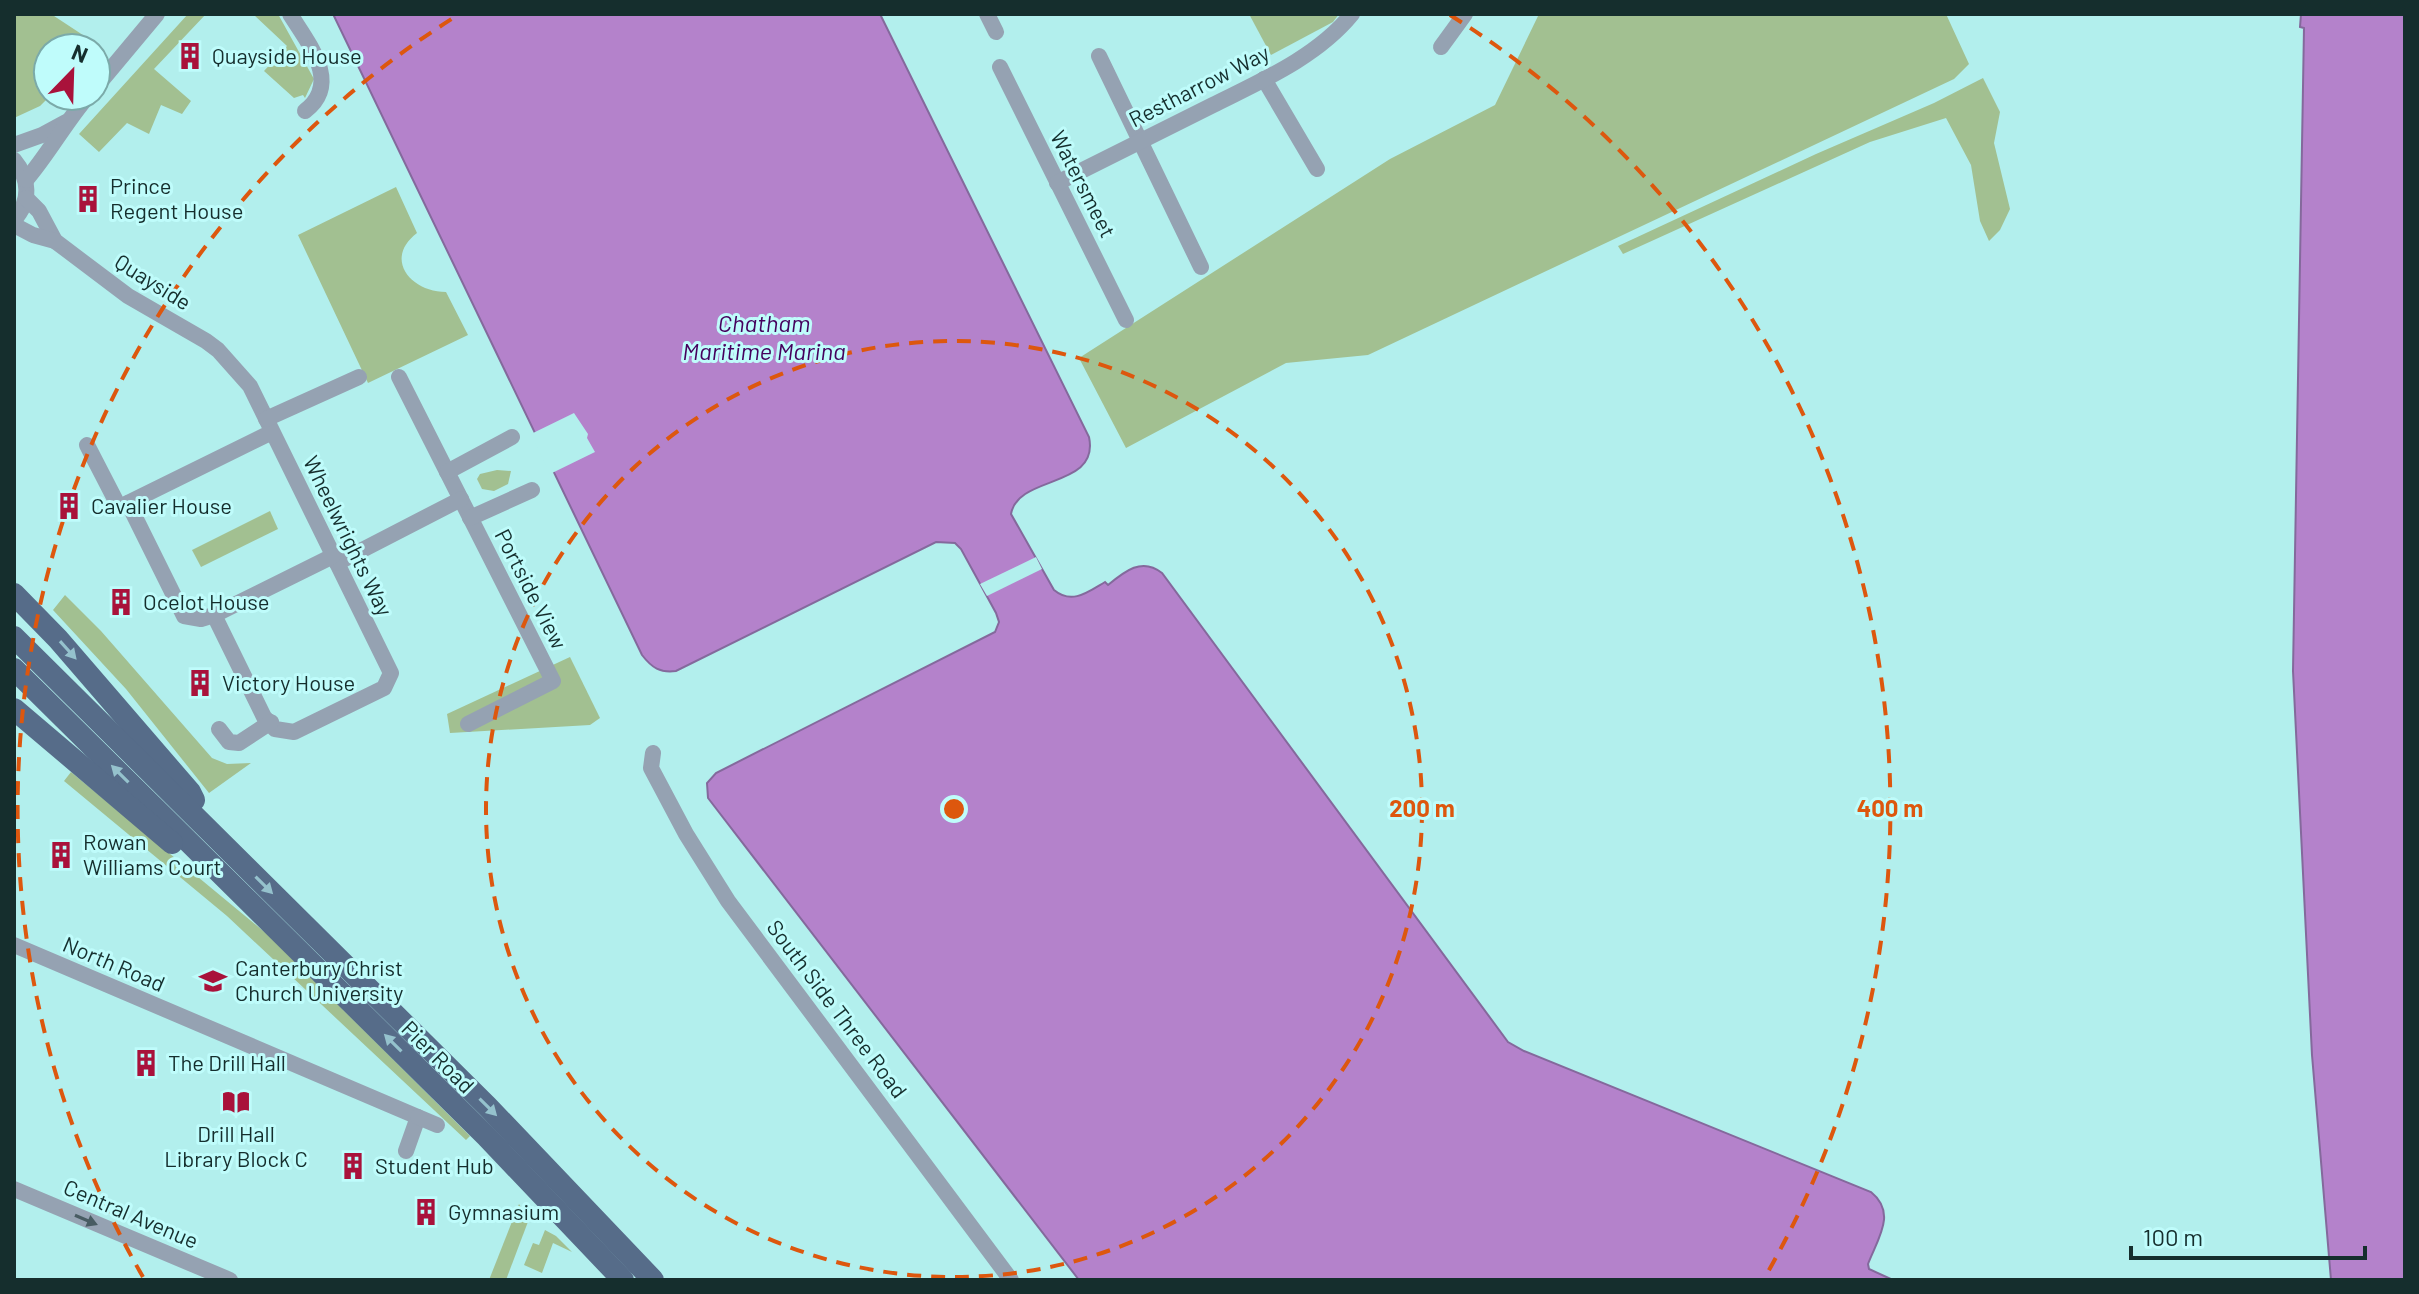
<svg xmlns="http://www.w3.org/2000/svg" width="2419" height="1294" font-family="Barlow,sans-serif">
	<style>
		.green { fill: #a2c091 }
		.water { fill: #b482cb; stroke: #84699c; stroke-width: 2 }
		.pier { fill: #b2efed }
		.lines { fill: none; stroke-linecap: round; stroke-linejoin: round }
		.minor { stroke: #95a2b2; stroke-width: 16 }
		.primary { stroke: #566c89; stroke-width: 22 }
		.oneway { fill: #95c2cd }
		.oneway2 { fill: #485c62 }
		.ring { fill: none; stroke: #dd570e; stroke-width: 4; stroke-dasharray: 14 10 }
		.labels { text-anchor: middle; stroke-width: 6; stroke-linejoin: round; paint-order: stroke }
		.poi-label { font-size: 22px; fill: #152e2d; stroke: #bffcfb; text-anchor: start }
		.street-label { font-size: 22px; fill: #152e2d; stroke: #bffcfb }
		.water-label { font-size: 24px; font-style: italic; fill: #45005d; stroke: #bffcfb }
		.centre { fill: #dd570e; stroke: #bffcfb; stroke-width: 4 }
		.ring-label { font-size: 24px; text-anchor: middle; font-weight: bold; fill: #dd570e; stroke: #bffcfb; stroke-width: 6; stroke-linejoin: round; paint-order: stroke }
	</style>
	<rect width="100%" height="100%" fill="#b2efed"/>
	<g class="green">
		<path d="M 16,14 L 51,14 L 92,41 L 87,48 L 48,48 L 50,96 L 40,106 L 14,118 L 14,17 Z"/>
		<path d="M 188,14 L 206,14 L 154,69 L 191,101 L 182,114 L 161,105 L 149,134 L 127,123 L 99,152 L 79,134 Z"/>
		<path d="M 253,14 L 278,14 L 314,79 L 305,98 L 303,95 L 294,98 L 264,71 L 287,46 Z"/>
		<path d="M 1249,14 L 1339,14 L 1333,22 L 1271,55 Z"/>
		<path d="M 1539,14 L 1946,14 L 1969,64 L 1954,79 L 1368,355 L 1286,363 L 1126,448 L 1079,358 L 1390,159 L 1495,105 Z"/>
		<path d="M 1983,78 L 2000,112 L 1994,143 L 2010,209 L 2000,230 L 1989,241 L 1980,221 L 1971,165 L 1946,118 L 1870,142 L 1623,254 L 1618,246 L 1816,154 L 1934,103 Z"/>
		<path d="M 396,187 L 417,233 C 383,259 411,292 446,292 L 468,335 L 368,383 L 298,235 Z"/>
		<path d="M 497,470 L 511,471 L 508,484 L 494,491 L 482,489 L 477,479 L 480,474 Z"/>
		<path d="M 270,511 L 278,529 L 201,567 L 192,550 Z"/>
		<path d="M 65,595 L 101,631 L 212,758 L 227,764 L 251,763 L 209,793 L 126,689 L 53,610 Z"/>
		<path d="M 570,657 L 600,718 L 590,725 L 450,733 L 447,714 Z"/>
		<path d="M 71,772 L 267,934 L 470,1136 L 466,1140 L 227,916 L 64,781 Z"/>
		<path d="M 519,1204 L 529,1219 L 506,1280 L 489,1280 Z"/>
		<path d="M 545,1230 L 556,1236 L 572,1252 L 553,1243 L 542,1273 L 524,1265 L 533,1243 L 539,1245 Z"/>
	</g>
	<g class="water">
		<path d="M 333,14 L 880,14 L 1089,437 C 1100,489 1018,474 1011,514 L 1054,590 C 1072,605 1088,592 1105,582 L 1108,585 C 1125,571 1142,557 1162,573 L 1508,1042 L 1524,1051 L 1871,1192 C 1897,1213 1878,1238 1868,1264 L 1869,1269 L 1893,1280 L 1079,1280 L 708,798 L 707,783 L 716,773 L 995,632 L 999,622 L 996,613 L 961,549 L 955,543 L 936,542 L 676,671 C 660,673 652,668 642,655 Z"/>
		<path d="M 2301,14 L 2405,14 L 2405,1280 L 2331,1280 L 2312,1055 L 2293,671 L 2304,28 L 2300,27 Z"/>
	</g>
	<g class="pier">
		<path d="M 574,413 L 588,434 L 587,438 L 595,452 L 550,474 L 531,434 Z"/>
		<path d="M 1036,557 L 1042,569 L 987,596 L 980,584 Z"/>
	</g>
	<g class="lines">
		<g class="minor">
			<path d="M 290,14 C 308,43 342,83 305,111"/>
			<path d="M 987,14 L 996,32"/>
			<path d="M 1441,47 L 1465,14"/>
			<path d="M 1099,56 L 1201,267"/>
			<path d="M 1000,67 L 1126,320"/>
			<path d="M 1264,79 L 1317,169"/>
			<path d="M 96,87 L 157,14"/>
			<path d="M 14,145 L 42,135 L 66,122"/>
			<path d="M 14,160 C 30,179 31,201 14,220"/>
			<path d="M 26,180 C 49,153 65,123 88,96"/>
			<path d="M 1057,183 C 1109,157 1161,131 1213,105 C 1261,81 1317,57 1352,14"/>
			<path d="M 26,198 L 39,211 L 55,241 L 128,296 L 206,341 L 218,350 L 250,386 L 391,673 L 384,688 L 294,732 L 275,729 L 264,717 L 214,615 L 201,619 L 184,616 L 128,503 L 272,432"/>
			<path d="M 14,225 L 33,235 L 55,241"/>
			<path d="M 399,377 L 553,681 L 468,724"/>
			<path d="M 266,419 L 359,377"/>
			<path d="M 87,445 L 119,507 L 128,503"/>
			<path d="M 447,472 L 512,437"/>
			<path d="M 470,518 L 532,490"/>
			<path d="M 337,563 L 461,499"/>
			<path d="M 214,615 L 333,556"/>
			<path d="M 219,729 L 229,742 L 239,743 L 271,722"/>
			<path d="M 653,753 L 651,768 L 686,834 L 728,901 L 1011,1280"/>
			<path d="M 14,945 L 418,1117 L 406,1151"/>
			<path d="M 418,1117 L 437,1125"/>
			<path d="M 14,1189 L 230,1280"/>
		</g>
		<g class="primary">
			<path d="M 14,594 L 58,639 L 190,792 L 194,800"/>
			<path d="M 14,637 L 488,1107 L 653,1280"/>
			<path d="M 14,669 L 486,1136 L 623,1280"/>
			<path d="M 14,709 L 172,843"/>
		</g>
	</g>
	<defs><path id="oneway-solid" d="M-6-.8H1V-3.2L6.5 0L1 3.2V.8H-6Z" transform="scale(2)"/></defs>
	<g class="oneway">
		<use href="#oneway-solid" transform="translate(68 650) rotate(48)"/>
		<use href="#oneway-solid" transform="translate(120 774) rotate(-135)"/>
		<use href="#oneway-solid" transform="translate(264 885) rotate(45)"/>
		<use href="#oneway-solid" transform="translate(393 1043) rotate(-135)"/>
		<use href="#oneway-solid" transform="translate(488 1107) rotate(45)"/>
	</g>
	<use class="oneway2" href="#oneway-solid" transform="translate(86 1220) rotate(23)"/>
	<g class="ring">
		<circle cx="954" cy="809" r="468"/>
		<path d="M143 1277A936 936 0 0 1 458 15M1450 15A936 936 0 0 1 1765 1277"/>
	</g>
	<defs>
		<g id="building-bare" transform="scale(2.16)"><path d="M-4-6H4V6H1V3H-1V6H-4ZM-2.5-4.3h1.7v1.8h-1.7ZM.8-4.3h1.7v1.8H.8ZM-2.5-1h1.7V.8h-1.7ZM.8-1h1.7V.8H.8Z" fill="#a9123b" stroke="#bffcfb" stroke-width="2.5" paint-order="stroke"/></g>
		<g id="university-bare" transform="scale(2.16)"><path d="M0-5L7-2L0 1L-7-2ZM-4 1L0 2.5L4 1V4Q0 6-4 4Z" fill="#a9123b" stroke="#bffcfb" stroke-width="2.5" paint-order="stroke"/></g>
		<g id="library-bare" transform="scale(2.16)"><path d="M-6-4Q-3-5.5-.7-3.5V5Q-3 3-6 4ZM6-4Q3-5.5 .7-3.5V5Q3 3 6 4Z" fill="#a9123b" stroke="#bffcfb" stroke-width="2.5" paint-order="stroke"/></g>
	</defs>
	<g fill-rule="evenodd">
		<use href="#building-bare" x="190" y="56"/>
		<use href="#building-bare" x="88" y="199"/>
		<use href="#building-bare" x="69" y="506"/>
		<use href="#building-bare" x="121" y="602"/>
		<use href="#building-bare" x="200" y="683"/>
		<use href="#building-bare" x="61" y="855"/>
		<use href="#university-bare" x="213" y="981"/>
		<use href="#building-bare" x="146" y="1063"/>
		<use href="#library-bare" x="236" y="1102"/>
		<use href="#building-bare" x="353" y="1166"/>
		<use href="#building-bare" x="426" y="1212"/>
	</g>
	<g class="labels">
		<g class="poi-label">
			<text x="212" y="64">Quayside House</text>
			<text x="110" y="194">Prince<tspan x="110" dy="25">Regent House</tspan></text>
			<text x="91" y="514">Cavalier House</text>
			<text x="143" y="610">Ocelot House</text>
			<text x="222" y="691">Victory House</text>
			<text x="83" y="850">Rowan<tspan x="83" dy="25">Williams Court</tspan></text>
			<text x="235" y="976">Canterbury Christ<tspan x="235" dy="25">Church University</tspan></text>
			<text x="168" y="1071">The Drill Hall</text>
			<text x="236" y="1142" text-anchor="middle">Drill Hall<tspan x="236" dy="25">Library Block C</tspan></text>
			<text x="375" y="1174">Student Hub</text>
			<text x="448" y="1220">Gymnasium</text>
		</g>
		<g class="street-label">
			<text transform="translate(1199 86) rotate(-27)" y="8">Restharrow Way</text>
			<text transform="translate(1083 184) rotate(63)" y="8">Watersmeet</text>
			<text transform="translate(153 282) rotate(32)" y="8">Quayside</text>
			<text transform="translate(348 536) rotate(64)" y="8">Wheelwrights Way</text>
			<text transform="translate(531 589) rotate(63)" y="8">Portside View</text>
			<text transform="translate(114 964) rotate(23)" y="8">North Road</text>
			<text transform="translate(837 1009) rotate(53)" y="8">South Side Three Road</text>
			<text transform="translate(438 1057) rotate(45)" y="8">Pier Road</text>
			<text transform="translate(131 1214) rotate(23)" y="8">Central Avenue</text>
		</g>
		<g class="water-label">
			<text x="764" y="332">Chatham<tspan x="764" dy="28">Maritime Marina</tspan></text>
		</g>
	</g>
	<circle cx="954" cy="809" r="12" class="centre"/>
	<g class="ring-label">
		<text x="1422" y="817">200 m</text>
		<text x="1890" y="817">400 m</text>
	</g>
	<rect width="2419" height="1294" fill="none" stroke="#152e2d" stroke-width="32"/>
	<g transform="translate(72 72) rotate(23)"><circle r="38" fill="#bffcfb" stroke="#7baaa9" stroke-width="2"/>
	<path d="M0-6L14 30L0 20L-14 30Z" fill="#a9123b"/>
	<text y="-12" font-size="22" font-weight="bold" text-anchor="middle" fill="#152e2d">N</text>
	</g>
	<path d="M2131 1246v12h234v-12" fill="none" stroke="#152e2d" stroke-width="4"/>
	<text x="2143" y="1246" font-size="24" fill="#152e2d" stroke="#bffcfb" stroke-width="6" paint-order="stroke">100 m</text>
</svg>
